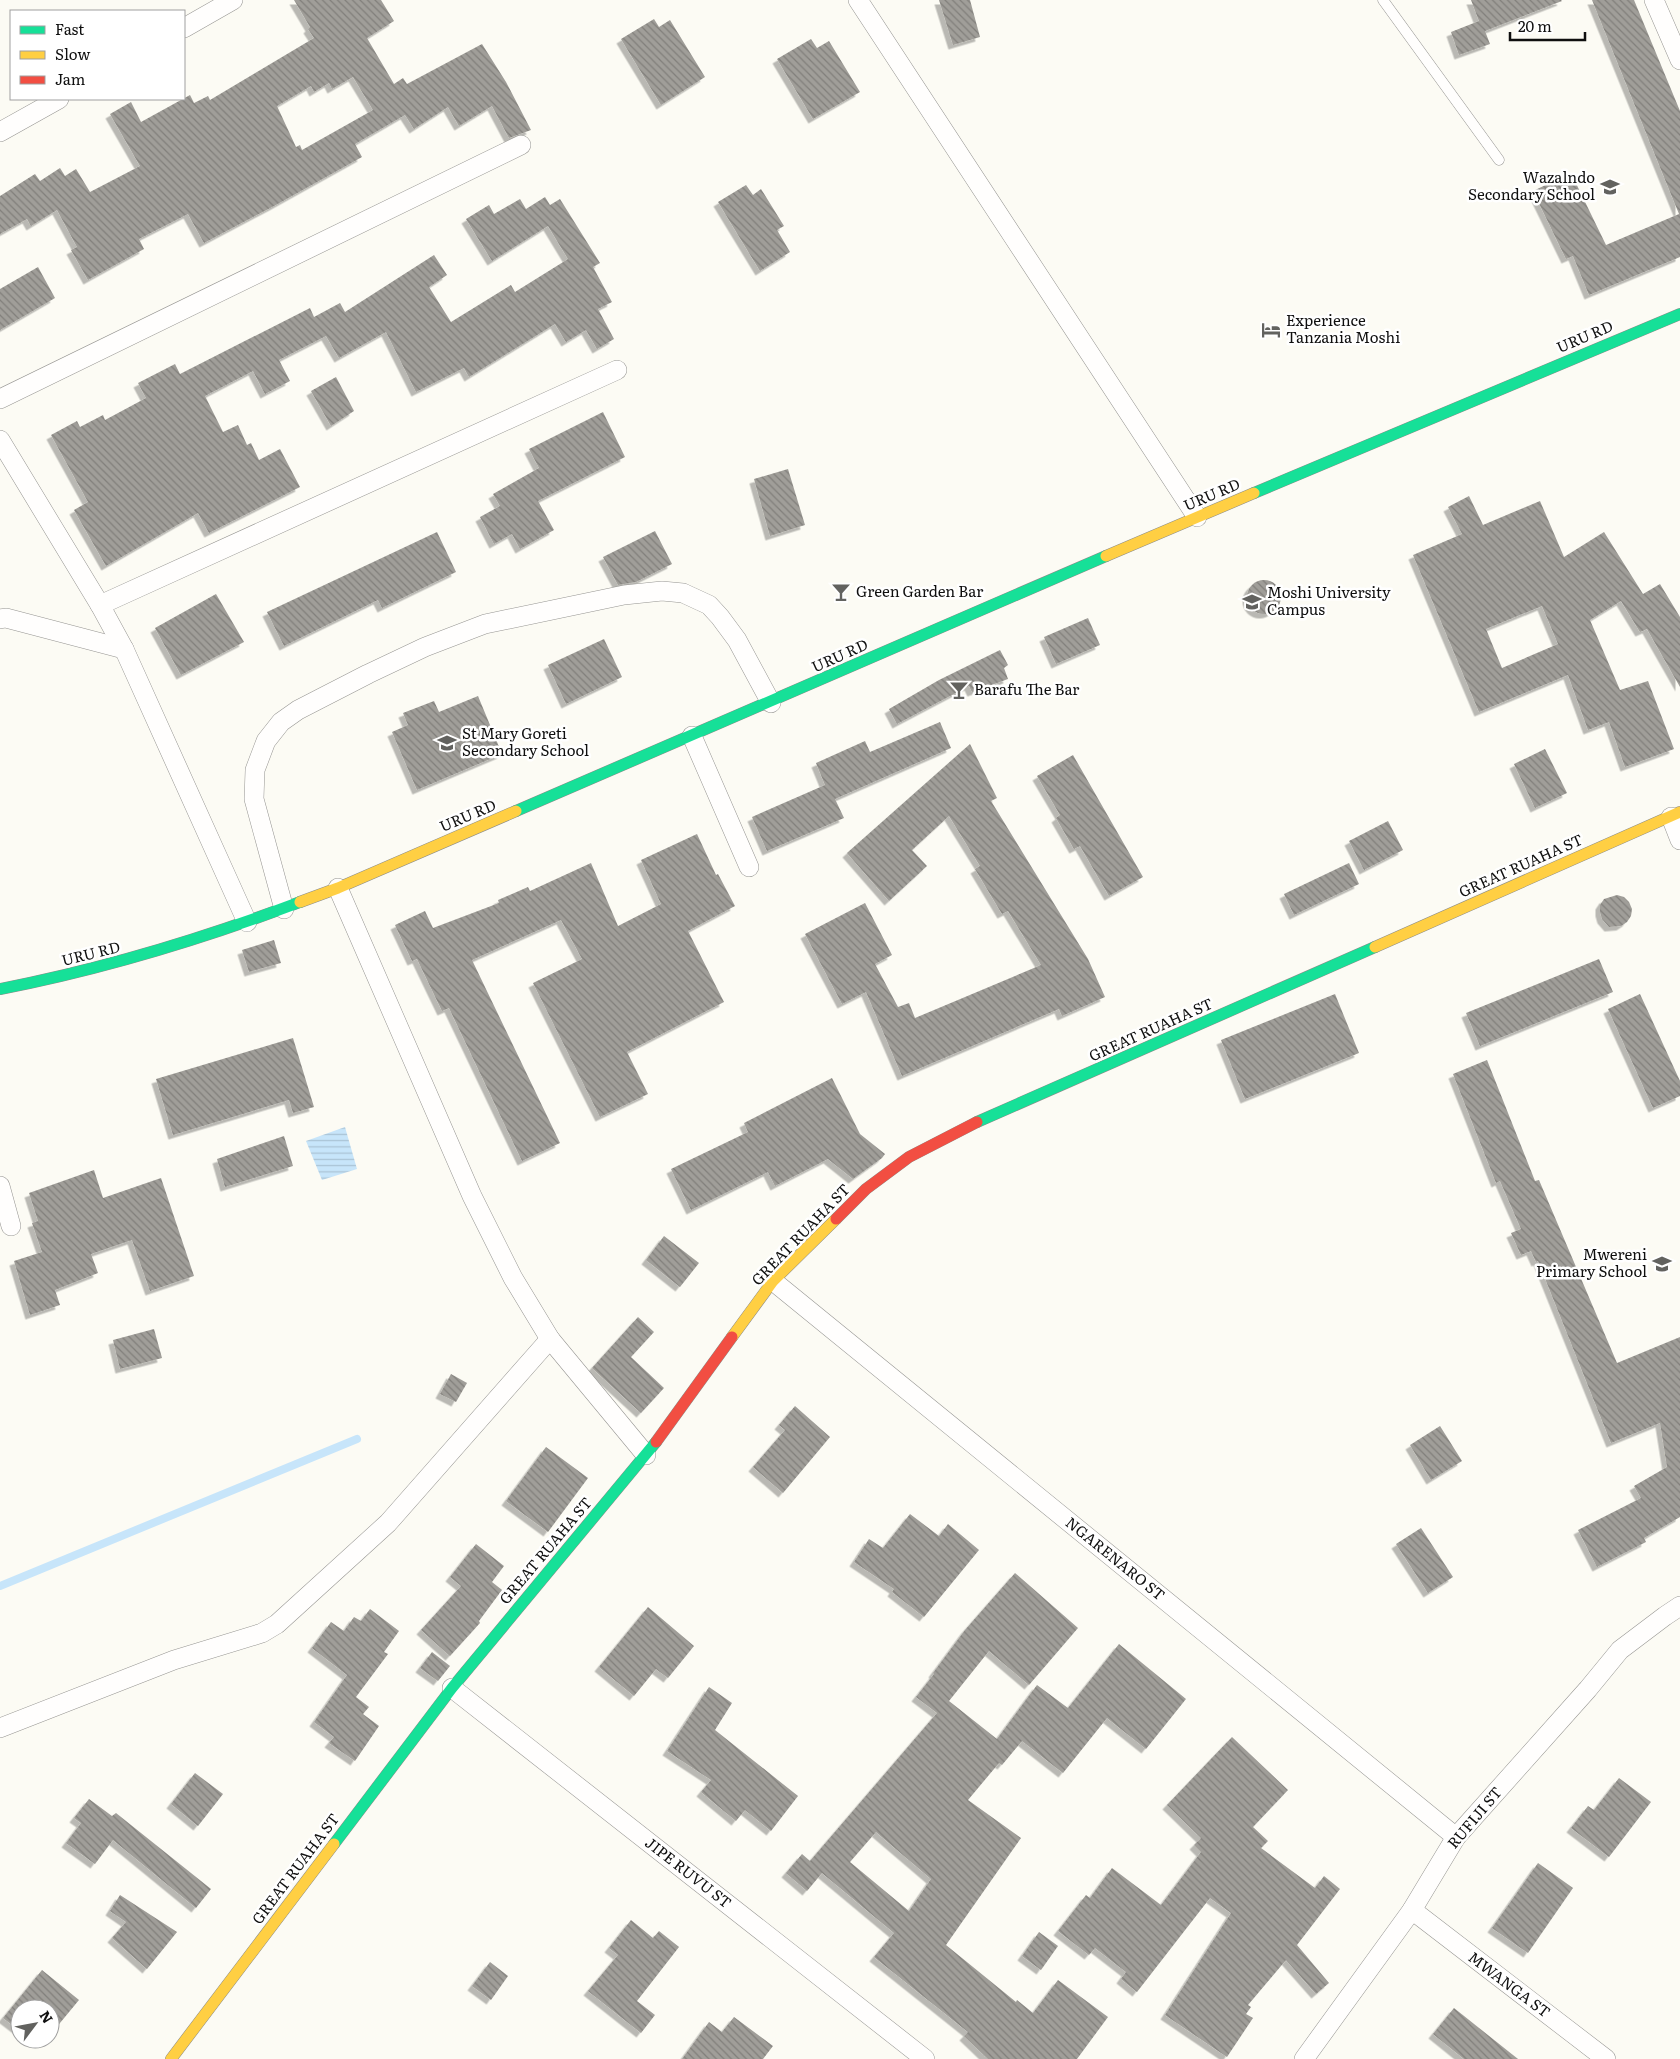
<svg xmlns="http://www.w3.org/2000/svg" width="1680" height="2059" font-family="Literata,serif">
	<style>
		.water { fill: url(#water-rules) }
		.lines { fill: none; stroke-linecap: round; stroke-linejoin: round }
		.stream { stroke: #c7e5fa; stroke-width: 8 }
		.building { fill: url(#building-back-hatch); fill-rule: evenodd; filter: url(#shadow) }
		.lane-casing { stroke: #969592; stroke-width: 11 }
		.street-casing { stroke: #969592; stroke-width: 20 }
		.fast-casing { stroke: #8c8c89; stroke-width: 12 }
		.slow-casing { stroke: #8c8c89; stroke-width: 12 }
		.jam-casing { stroke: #8c8c89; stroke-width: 12 }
		.lane { stroke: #fffefd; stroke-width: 10 }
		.street { stroke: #fffefd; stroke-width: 19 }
		.fast { stroke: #16e098; stroke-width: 11 }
		.slow { stroke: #ffcf43; stroke-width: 11 }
		.jam { stroke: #f24e42; stroke-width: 11 }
		.labels { text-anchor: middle; stroke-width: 5; stroke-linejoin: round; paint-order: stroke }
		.poi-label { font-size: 15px; fill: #0f0f0f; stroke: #fff; text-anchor: start }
		.street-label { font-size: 15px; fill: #0f0f0f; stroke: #fff }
	</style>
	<defs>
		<pattern id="water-rules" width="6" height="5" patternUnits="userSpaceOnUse" patternTransform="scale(1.25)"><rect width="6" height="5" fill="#c7e5fa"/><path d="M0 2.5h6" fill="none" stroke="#aac3d5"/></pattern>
		<pattern id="building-back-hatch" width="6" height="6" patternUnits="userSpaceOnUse" patternTransform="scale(1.25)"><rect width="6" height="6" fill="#a09e99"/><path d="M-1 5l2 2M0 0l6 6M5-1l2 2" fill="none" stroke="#817f7b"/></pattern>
		<filter id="shadow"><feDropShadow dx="-4.5" dy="4.5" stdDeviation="0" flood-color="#0004"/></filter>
	</defs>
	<rect width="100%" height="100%" fill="#fcfbf4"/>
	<path class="water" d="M 345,1127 L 357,1169 L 322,1180 L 306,1141 Z"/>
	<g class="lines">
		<path class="stream" d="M 0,1586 L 357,1439"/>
	</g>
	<g class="building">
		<path d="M 294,0 L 381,0 L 394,21 L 367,38 L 394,84 L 403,78 L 407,84 L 482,44 L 506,82 L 531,130 L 509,138 L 492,106 L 459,126 L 448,107 L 414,129 L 405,115 L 355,144 L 362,157 L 274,206 L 204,243 L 188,214 L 139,239 L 144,249 L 88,280 L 71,250 L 77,247 L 57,210 L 31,226 L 27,219 L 0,234 L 0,196 L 35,174 L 40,181 L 60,168 L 65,176 L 76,169 L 90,192 L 140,166 L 110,114 L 131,102 L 141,122 L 190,95 L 194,103 L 208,96 L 210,100 L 314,38 L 308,29 L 310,27 ZM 353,77 L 373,110 L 302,150 L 300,145 L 296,147 L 277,106 L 311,86 L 314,92 L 329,83 L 332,89 Z"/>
		<path d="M 939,0 L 970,0 L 980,37 L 953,45 Z"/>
		<path d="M 1471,0 L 1561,0 L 1562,1 L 1485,31 L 1490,44 L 1459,55 L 1451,32 L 1479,21 Z"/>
		<path d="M 1592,0 L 1634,0 L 1680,111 L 1680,257 L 1589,295 L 1573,256 L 1566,259 L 1533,191 L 1571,173 L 1606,245 L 1679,214 Z"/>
		<path d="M 654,19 L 659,27 L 670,20 L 705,77 L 661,105 L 621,39 Z"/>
		<path d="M 811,39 L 817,48 L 829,41 L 860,92 L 813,119 L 777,59 Z"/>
		<path d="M 746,185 L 753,195 L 761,189 L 784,226 L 777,230 L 790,252 L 760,271 L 718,202 Z"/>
		<path d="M 545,197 L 550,205 L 560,199 L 600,263 L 593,267 L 612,302 L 598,309 L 614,339 L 597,349 L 586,330 L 566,342 L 555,324 L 469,377 L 464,368 L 416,392 L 386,332 L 339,358 L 326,336 L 279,360 L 290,381 L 265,394 L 253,371 L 205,396 L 223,432 L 238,425 L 247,445 L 251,443 L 259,460 L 280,449 L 300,487 L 209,533 L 198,513 L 106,566 L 74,510 L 88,502 L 51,435 L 77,421 L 80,427 L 103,415 L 105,420 L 146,398 L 138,383 L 175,364 L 180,374 L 310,308 L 314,317 L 340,303 L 345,312 L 434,255 L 447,275 L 429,287 L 451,322 L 511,285 L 515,292 L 568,259 L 548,226 L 492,261 L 466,219 L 489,205 L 494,214 L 520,199 L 526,209 Z"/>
		<path d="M 38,267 L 55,298 L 0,330 L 0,289 Z"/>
		<path d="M 336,377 L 354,411 L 331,426 L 311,391 Z"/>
		<path d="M 603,412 L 625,457 L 538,501 L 554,530 L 520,549 L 512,534 L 494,544 L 480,517 L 500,506 L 493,494 L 539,468 L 529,449 Z"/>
		<path d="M 788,469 L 805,525 L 770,536 L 754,479 Z"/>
		<path d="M 1469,496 L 1483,525 L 1540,501 L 1564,557 L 1604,532 L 1643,594 L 1660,584 L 1680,617 L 1680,687 L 1647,629 L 1640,632 L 1621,601 L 1590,620 L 1620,690 L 1648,681 L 1674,749 L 1625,767 L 1609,722 L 1588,730 L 1568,675 L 1479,712 L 1413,555 L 1462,534 L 1448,507 ZM 1542,606 L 1558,644 L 1502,668 L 1486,629 Z"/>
		<path d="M 655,531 L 672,564 L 636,582 L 618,585 L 603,557 Z"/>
		<path d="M 437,532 L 456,572 L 382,608 L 378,600 L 284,646 L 267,612 Z"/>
		<circle cx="1264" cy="597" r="17"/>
		<path d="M 216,594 L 244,642 L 181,675 L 155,628 Z"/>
		<path d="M 1088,618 L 1100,645 L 1056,664 L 1044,637 Z"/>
		<path d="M 604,639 L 622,677 L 566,704 L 548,665 Z"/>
		<path d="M 1000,650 L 1008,665 L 1004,668 L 1008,679 L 972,692 L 969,686 L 897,724 L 889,709 L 939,680 Z"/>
		<path d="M 478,696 L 502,754 L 417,790 L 392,732 L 408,725 L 403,713 L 434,701 L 439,712 Z"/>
		<path d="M 940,722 L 951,748 L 835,799 L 844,818 L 767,851 L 752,817 L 825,785 L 816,763 L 865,741 L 870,752 Z"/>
		<path d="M 970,744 L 997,798 L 991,801 L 1088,959 L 1105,997 L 1062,1016 L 1059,1009 L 902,1076 L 866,992 L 842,1004 L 805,934 L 865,903 L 892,955 L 875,964 L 898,1007 L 909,1003 L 915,1018 L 1041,965 L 1008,911 L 1002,914 L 975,869 L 980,866 L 949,816 L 912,850 L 927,866 L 889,901 L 847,853 Z"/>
		<path d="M 1545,749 L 1567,793 L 1535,808 L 1514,764 Z"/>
		<path d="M 1073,755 L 1143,877 L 1109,896 L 1080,846 L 1074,849 L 1056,818 L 1060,815 L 1037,776 Z"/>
		<path d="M 1388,821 L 1403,850 L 1364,870 L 1349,841 Z"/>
		<path d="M 697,834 L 716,875 L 718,874 L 735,906 L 688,931 L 724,1002 L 627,1052 L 648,1094 L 600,1117 L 533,983 L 582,959 L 561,920 L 472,960 L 560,1143 L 522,1161 L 449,1008 L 442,1011 L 417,959 L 412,961 L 395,925 L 425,911 L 433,928 L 499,903 L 498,900 L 528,887 L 530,891 L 591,863 L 618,926 L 661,904 L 641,860 Z"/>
		<path d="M 1349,863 L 1359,884 L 1294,915 L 1284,894 Z"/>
		<path d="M 1617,895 L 1624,897 L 1629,902 L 1632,909 L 1631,916 L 1627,922 L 1621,926 L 1609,927 L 1602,919 L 1600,912 L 1600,905 L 1604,899 Z"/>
		<path d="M 274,940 L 281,963 L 249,972 L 242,950 Z"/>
		<path d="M 1599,959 L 1613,992 L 1480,1046 L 1466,1013 Z"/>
		<path d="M 1335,994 L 1359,1053 L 1245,1099 L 1221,1040 Z"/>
		<path d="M 1640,994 L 1680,1081 L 1680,1096 L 1653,1108 L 1608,1009 Z"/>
		<path d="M 293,1038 L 314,1107 L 293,1113 L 289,1100 L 173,1135 L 156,1079 Z"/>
		<path d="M 1487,1060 L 1535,1181 L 1539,1180 L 1617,1363 L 1680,1337 L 1680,1517 L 1644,1538 L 1646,1542 L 1597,1567 L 1578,1530 L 1641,1498 L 1634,1486 L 1667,1467 L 1660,1423 L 1611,1443 L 1538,1261 L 1536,1262 L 1531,1251 L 1521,1255 L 1511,1233 L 1521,1229 L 1500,1181 L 1496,1183 L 1453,1074 Z"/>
		<path d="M 832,1078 L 860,1134 L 885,1154 L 882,1158 L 853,1179 L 828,1159 L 775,1186 L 768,1172 L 691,1210 L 671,1169 L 748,1132 L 744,1123 Z"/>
		<path d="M 284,1136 L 293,1166 L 225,1187 L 217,1159 Z"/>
		<path d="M 94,1170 L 103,1198 L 161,1178 L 194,1276 L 150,1291 L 132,1240 L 91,1254 L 98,1273 L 55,1290 L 60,1305 L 30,1315 L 14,1261 L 42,1252 L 32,1223 L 38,1221 L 29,1193 Z"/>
		<path d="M 664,1236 L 699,1263 L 680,1287 L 646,1260 Z"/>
		<path d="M 638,1317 L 654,1332 L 631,1357 L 664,1388 L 641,1413 L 592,1368 Z"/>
		<path d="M 154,1329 L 162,1358 L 120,1369 L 113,1340 Z"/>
		<path d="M 451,1374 L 467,1383 L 456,1402 L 440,1394 Z"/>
		<path d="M 795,1406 L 830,1437 L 783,1493 L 753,1467 L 785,1430 L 779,1425 Z"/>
		<path d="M 1440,1426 L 1462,1461 L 1431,1480 L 1410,1445 Z"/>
		<path d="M 546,1447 L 588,1478 L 548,1532 L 506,1501 Z"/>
		<path d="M 910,1514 L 939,1536 L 948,1524 L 979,1550 L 924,1617 L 892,1592 L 894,1589 L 854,1562 L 869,1539 L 883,1548 Z"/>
		<path d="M 1421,1528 L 1453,1577 L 1428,1593 L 1396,1544 Z"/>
		<path d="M 476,1544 L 504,1566 L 492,1582 L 502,1590 L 479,1621 L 480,1623 L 450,1656 L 421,1630 L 461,1586 L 450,1577 Z"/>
		<path d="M 1015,1573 L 1078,1628 L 1029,1685 L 989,1651 L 949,1701 L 997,1739 L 1037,1685 L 1068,1708 L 1119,1644 L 1186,1699 L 1146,1749 L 1107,1718 L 1063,1773 L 1022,1741 L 1002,1765 L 999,1763 L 968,1800 L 1021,1838 L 946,1945 L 1016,2002 L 1017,2000 L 1033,2013 L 1058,1980 L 1108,2017 L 1077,2059 L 988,2059 L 964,2036 L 968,2032 L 874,1957 L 894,1933 L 822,1873 L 807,1891 L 786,1873 L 802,1854 L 810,1861 L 937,1713 L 916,1697 L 934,1674 L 933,1673 L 965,1630 ZM 876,1832 L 931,1879 L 909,1911 L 850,1862 Z"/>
		<path d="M 648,1607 L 694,1646 L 668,1678 L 656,1669 L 634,1696 L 599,1667 Z"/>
		<path d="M 370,1609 L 399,1631 L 384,1652 L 388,1654 L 356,1697 L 369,1707 L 363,1714 L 379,1726 L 355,1761 L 329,1743 L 334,1737 L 314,1722 L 347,1675 L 312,1648 L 331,1622 L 344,1631 L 354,1617 L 361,1621 Z"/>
		<path d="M 432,1652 L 450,1666 L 438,1681 L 420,1668 Z"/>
		<path d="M 709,1687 L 732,1703 L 715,1730 L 798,1796 L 771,1831 L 745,1810 L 736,1821 L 701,1792 L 711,1780 L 667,1751 Z"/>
		<path d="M 1232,1737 L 1288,1790 L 1253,1827 L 1268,1841 L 1261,1848 L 1315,1888 L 1324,1876 L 1340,1889 L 1297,1945 L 1329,1983 L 1316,1994 L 1286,1960 L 1248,2005 L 1251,2007 L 1246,2014 L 1253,2018 L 1227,2057 L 1165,2015 L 1231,1913 L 1210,1898 L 1137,1992 L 1121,1979 L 1126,1972 L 1095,1948 L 1089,1955 L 1058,1931 L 1086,1895 L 1090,1898 L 1112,1868 L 1161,1905 L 1201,1852 L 1194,1845 L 1201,1838 L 1167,1805 Z"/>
		<path d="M 195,1773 L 223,1794 L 198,1826 L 171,1804 Z"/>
		<path d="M 1619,1778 L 1651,1802 L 1609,1857 L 1571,1828 L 1588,1806 L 1594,1810 Z"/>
		<path d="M 89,1799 L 112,1816 L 116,1813 L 211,1889 L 196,1908 L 113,1840 L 95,1864 L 66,1843 L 81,1823 L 74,1818 Z"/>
		<path d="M 1538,1863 L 1573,1888 L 1528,1953 L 1492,1928 Z"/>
		<path d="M 120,1895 L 177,1932 L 147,1969 L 112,1938 L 126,1922 L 110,1911 Z"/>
		<path d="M 631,1920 L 653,1938 L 659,1931 L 679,1947 L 637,2001 L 655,2015 L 641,2033 L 588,1991 L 618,1955 L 609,1948 Z"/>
		<path d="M 1039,1932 L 1058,1946 L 1041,1970 L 1022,1956 Z"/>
		<path d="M 490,1962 L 508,1976 L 491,2000 L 472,1986 Z"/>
		<path d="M 42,1970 L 79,2000 L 50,2035 L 50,2009 L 20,2009 L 20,2031 L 3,2018 Z"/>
		<path d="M 1454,2008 L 1518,2059 L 1464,2059 L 1433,2034 Z"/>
		<path d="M 734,2017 L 773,2046 L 763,2059 L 682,2059 L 709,2022 L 722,2032 Z"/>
	</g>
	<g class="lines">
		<g class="lane-casing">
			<path id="lane" d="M 1383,0 L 1499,160"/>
		</g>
		<g class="street-casing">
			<g id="street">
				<path d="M 858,0 L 1197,517"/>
				<path d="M 1654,0 L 1680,60"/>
				<path d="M 184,28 L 233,0"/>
				<path d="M 0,132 L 59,99"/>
				<path d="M 0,399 L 521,145"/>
				<path d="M 0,440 L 100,605 L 124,649 L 247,922"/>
				<path d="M 100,605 L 617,370"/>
				<path d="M 0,619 L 6,618 L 124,649"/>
				<path d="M 692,736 L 749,867"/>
				<path d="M 1671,817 L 1680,840"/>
				<path d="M 338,888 L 472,1196 L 513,1278 L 550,1339 L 646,1455"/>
				<path d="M 284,909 L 254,799 L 255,770 L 266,741 L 281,722 L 298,710 L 368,674 L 425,647 L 485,624 L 624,595 L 662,591 L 683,593 L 709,605 L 720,617 L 737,640 L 771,703"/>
				<path d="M 0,1186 L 11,1226"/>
				<path d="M 773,1281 L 1456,1837"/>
				<path d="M 452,1688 L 925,2059"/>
				<path d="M 0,1728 L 174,1660 L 262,1633 L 277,1624 L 388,1523 L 550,1339"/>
				<path d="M 1412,1910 L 1606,2059"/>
				<path d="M 1304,2059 L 1412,1910 L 1456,1837 L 1588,1689 L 1620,1650 L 1665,1616 L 1680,1606"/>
			</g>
		</g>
		<g class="fast-casing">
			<g id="fast">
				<path d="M 1254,493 L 1680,314"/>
				<path d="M 516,811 L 1106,556"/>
				<path d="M 0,989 C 103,969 202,939 300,902"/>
				<path d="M 977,1122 L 1375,947"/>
				<path d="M 334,1844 L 452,1688 L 656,1442"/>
			</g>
		</g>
		<g class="slow-casing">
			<g id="slow">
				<path d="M 1106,556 L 1254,493"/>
				<path d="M 300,902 L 338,888 L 516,811"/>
				<path d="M 1375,947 L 1680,812"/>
				<path d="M 732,1337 L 773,1281 L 836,1219"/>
				<path d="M 171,2059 L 334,1844"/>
			</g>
		</g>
		<g class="jam-casing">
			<g id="jam">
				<path d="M 836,1219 L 866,1189 L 909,1157 L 977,1122"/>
				<path d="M 656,1442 L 732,1337"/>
			</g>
		</g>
		<use href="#lane" class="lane"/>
		<use href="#street" class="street"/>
		<use href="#fast" class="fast"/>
		<use href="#slow" class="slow"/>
		<use href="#jam" class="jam"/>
	</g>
	<defs>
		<g id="school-bare" transform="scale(1.5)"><path d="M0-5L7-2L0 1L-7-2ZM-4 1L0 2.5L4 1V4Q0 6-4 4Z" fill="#62625f" stroke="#fff" stroke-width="2.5" paint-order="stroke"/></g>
		<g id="hotel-bare" transform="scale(1.5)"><path d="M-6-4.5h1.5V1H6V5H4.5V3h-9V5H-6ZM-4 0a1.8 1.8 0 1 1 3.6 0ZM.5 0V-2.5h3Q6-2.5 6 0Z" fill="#62625f" stroke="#fff" stroke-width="2.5" paint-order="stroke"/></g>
		<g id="bar-bare" transform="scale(1.5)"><path d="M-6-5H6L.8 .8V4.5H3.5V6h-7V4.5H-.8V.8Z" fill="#62625f" stroke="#fff" stroke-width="2.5" paint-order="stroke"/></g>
	</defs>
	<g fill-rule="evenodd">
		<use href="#school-bare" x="1610" y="187"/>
		<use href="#hotel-bare" x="1271" y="330"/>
		<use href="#bar-bare" x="841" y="592"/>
		<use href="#school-bare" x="1252" y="602"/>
		<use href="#bar-bare" x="959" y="690"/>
		<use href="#school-bare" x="447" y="743"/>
		<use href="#school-bare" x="1662" y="1264"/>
	</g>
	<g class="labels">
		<g class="poi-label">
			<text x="1595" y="183" text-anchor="end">Wazalndo<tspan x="1595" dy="17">Secondary School</tspan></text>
			<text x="1286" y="326">Experience<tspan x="1286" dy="17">Tanzania Moshi</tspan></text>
			<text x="856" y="597">Green Garden Bar</text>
			<text x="1267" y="598">Moshi University<tspan x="1267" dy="17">Campus</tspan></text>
			<text x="974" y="695">Barafu The Bar</text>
			<text x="462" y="739">St Mary Goreti<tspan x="462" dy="17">Secondary School</tspan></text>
			<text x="1647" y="1260" text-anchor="end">Mwereni<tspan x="1647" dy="17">Primary School</tspan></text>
		</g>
		<g class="street-label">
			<text transform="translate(1585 337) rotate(-23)" y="5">URU RD</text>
			<text transform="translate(1212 495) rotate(-23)" y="5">URU RD</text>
			<text transform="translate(840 656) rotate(-24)" y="5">URU RD</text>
			<text transform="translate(468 816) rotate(-23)" y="5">URU RD</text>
			<text transform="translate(1521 866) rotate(-24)" y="5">GREAT RUAHA ST</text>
			<text transform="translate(91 954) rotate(-14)" y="5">URU RD</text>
			<text transform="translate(1151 1030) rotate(-24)" y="5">GREAT RUAHA ST</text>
			<text transform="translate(801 1235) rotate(-46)" y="5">GREAT RUAHA ST</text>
			<text transform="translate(546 1551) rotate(-50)" y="5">GREAT RUAHA ST</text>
			<text transform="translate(1115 1559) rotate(39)" y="5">NGARENARO ST</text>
			<text transform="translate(1475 1818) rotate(-50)" y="5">RUFIJI ST</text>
			<text transform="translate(296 1869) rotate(-53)" y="5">GREAT RUAHA ST</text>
			<text transform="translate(688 1873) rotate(38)" y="5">JIPE RUVU ST</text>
			<text transform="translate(1509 1985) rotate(37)" y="5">MWANGA ST</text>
		</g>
	</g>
	<rect x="10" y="10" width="175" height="90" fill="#ffffff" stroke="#9f9f9f"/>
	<rect x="20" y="26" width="25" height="8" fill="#16e098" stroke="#9f9f9f"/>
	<text x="55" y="35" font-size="15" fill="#0f0f0f">Fast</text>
	<rect x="20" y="51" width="25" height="8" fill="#ffcf43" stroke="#9f9f9f"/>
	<text x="55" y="60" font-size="15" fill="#0f0f0f">Slow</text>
	<rect x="20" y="76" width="25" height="8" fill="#f24e42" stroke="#9f9f9f"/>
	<text x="55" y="85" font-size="15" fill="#0f0f0f">Jam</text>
	<g transform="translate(35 2024) rotate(58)"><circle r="24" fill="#ffffff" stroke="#9f9f9f"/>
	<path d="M0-4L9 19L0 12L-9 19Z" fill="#62625f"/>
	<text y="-8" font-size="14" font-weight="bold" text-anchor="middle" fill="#0f0f0f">N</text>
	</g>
	<path d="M1510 32v8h75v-8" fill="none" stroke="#0f0f0f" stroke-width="2.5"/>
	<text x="1518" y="32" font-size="15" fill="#0f0f0f" stroke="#ffffff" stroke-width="4" paint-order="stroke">20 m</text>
</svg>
